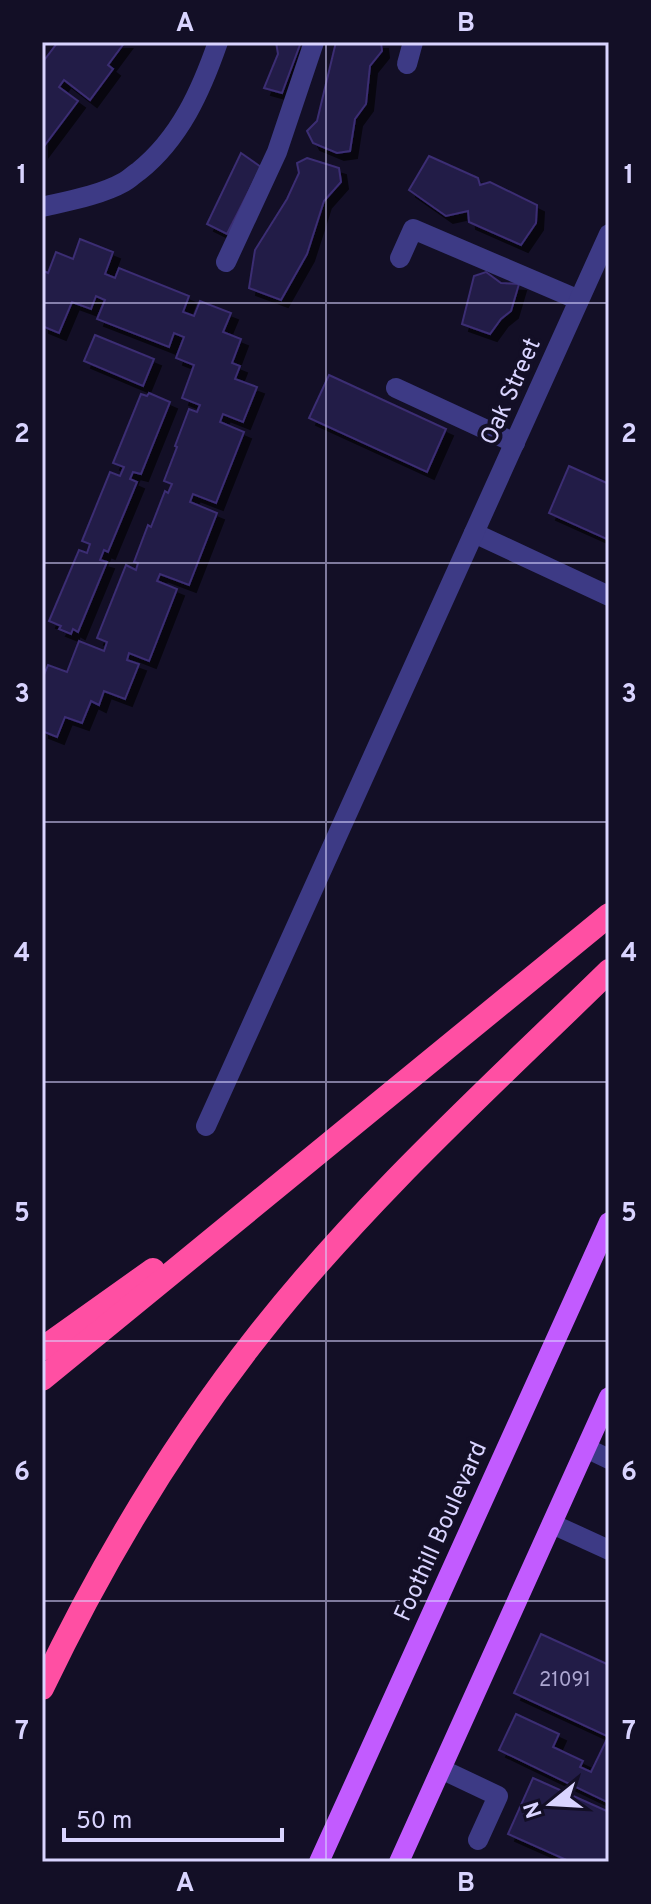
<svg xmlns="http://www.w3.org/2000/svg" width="651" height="1904" font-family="Overpass,sans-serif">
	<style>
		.building { fill: #241b47; stroke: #3b2d73; stroke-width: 2; filter: url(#shadow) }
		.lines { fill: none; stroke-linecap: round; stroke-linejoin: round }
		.minor { stroke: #3d3a85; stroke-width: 20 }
		.major { stroke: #c25bff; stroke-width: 20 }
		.highway { stroke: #ff4fa3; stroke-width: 24 }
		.grid { fill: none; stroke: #d9d4ff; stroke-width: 2; stroke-opacity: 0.55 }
		.labels { text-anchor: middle; stroke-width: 8; stroke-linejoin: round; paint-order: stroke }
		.number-label { font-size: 20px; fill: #aca6d1 }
		.street-label { font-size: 24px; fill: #d9d4ff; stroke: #130f26 }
		.neatline { fill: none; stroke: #d9d4ff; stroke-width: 3 }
		.grid-label { font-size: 26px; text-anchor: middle; font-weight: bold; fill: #d9d4ff }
	</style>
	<defs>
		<filter id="shadow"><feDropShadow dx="7" dy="7" stdDeviation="0" flood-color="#0009"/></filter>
	</defs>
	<rect width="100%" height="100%" fill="#130f26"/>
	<g class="building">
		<path d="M 58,42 L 125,42 L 108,65 L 113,69 L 90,100 L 64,80 L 59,87 L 78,101 L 42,149 L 42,69 L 44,66 L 42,63 Z"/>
		<path d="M 276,42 L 301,42 L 282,93 L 264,88 L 278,54 Z"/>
		<path d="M 336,42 L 381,42 L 382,51 L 370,66 L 366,104 L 355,119 L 350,151 L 337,153 L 313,143 L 307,131 L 317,121 Z"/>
		<path d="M 241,153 L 261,167 L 227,234 L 207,224 Z"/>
		<path d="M 429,156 L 478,178 L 480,185 L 490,182 L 537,205 L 536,223 L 521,245 L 469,222 L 468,211 L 446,216 L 409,190 Z"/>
		<path d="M 307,158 L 339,168 L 341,182 L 324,201 L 307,254 L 281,300 L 249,288 L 255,250 L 287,199 L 299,173 L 297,163 Z"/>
		<path d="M 80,239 L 113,252 L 105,274 L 115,278 L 119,268 L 189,296 L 183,312 L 194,316 L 200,301 L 231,313 L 223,332 L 241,339 L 232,363 L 240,366 L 235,379 L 257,387 L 243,422 L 223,414 L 220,422 L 244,432 L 216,503 L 193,494 L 190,502 L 217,513 L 189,585 L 160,574 L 157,581 L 177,589 L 149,661 L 129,653 L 127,660 L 139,664 L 125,699 L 104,691 L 99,705 L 91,701 L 82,723 L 65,717 L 57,737 L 42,731 L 42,680 L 48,665 L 67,672 L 79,641 L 104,651 L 107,642 L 97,638 L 126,565 L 136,570 L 138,563 L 134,562 L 148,525 L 151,527 L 165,491 L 168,493 L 172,484 L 164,481 L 177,447 L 175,446 L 189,409 L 197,412 L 200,405 L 182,398 L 194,365 L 176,358 L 184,337 L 174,333 L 169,347 L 97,319 L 105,300 L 96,296 L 91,309 L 72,302 L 59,333 L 42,326 L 42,270 L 48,273 L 56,252 L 73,259 Z"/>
		<path d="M 486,272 L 501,283 L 519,284 L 511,311 L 501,319 L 490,334 L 462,324 L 474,276 Z"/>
		<path d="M 95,335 L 154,359 L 143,386 L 84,361 Z"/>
		<path d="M 329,375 L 446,429 L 427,472 L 309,418 Z"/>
		<path d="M 149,393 L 170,402 L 141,474 L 133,472 L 130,479 L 137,482 L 108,552 L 104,550 L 100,560 L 107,562 L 78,632 L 73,629 L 71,634 L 59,629 L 61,626 L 49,621 L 79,550 L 87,553 L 90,544 L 82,541 L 110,472 L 120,476 L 124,467 L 113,463 L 141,394 L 147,396 Z"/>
		<path d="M 569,466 L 609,484 L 609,540 L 549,513 Z"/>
		<path d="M 541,1634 L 609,1665 L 609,1737 L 514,1693 Z"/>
		<path d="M 516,1714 L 559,1734 L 553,1747 L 583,1761 L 580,1767 L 591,1772 L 606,1741 L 609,1742 L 609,1803 L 499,1750 Z"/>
		<path d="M 533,1778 L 609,1812 L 609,1862 L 571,1862 L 508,1834 Z"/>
	</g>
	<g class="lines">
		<g class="minor">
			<path d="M 407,64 L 413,42"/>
			<path d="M 42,207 C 68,201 101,195 124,182 C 130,179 134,174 139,171 C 180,138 201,91 218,42"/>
			<path d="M 400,258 L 413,229 L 579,300"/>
			<path d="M 226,262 L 277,152 L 314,42"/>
			<path d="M 396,388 L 515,443"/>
			<path d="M 474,533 L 609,596"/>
			<path d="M 206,1126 L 609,234"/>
			<path d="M 586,1448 L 609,1459"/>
			<path d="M 552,1524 L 609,1550"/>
			<path d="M 441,1769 L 498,1796 L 478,1840"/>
		</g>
		<g class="major">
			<path d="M 319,1862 L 609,1222"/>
			<path d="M 399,1862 L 609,1397"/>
		</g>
		<g class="highway">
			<path d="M 42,1349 L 153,1270"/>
			<path d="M 42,1379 L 609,915"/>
			<path d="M 42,1688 C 102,1563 173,1443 260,1333 C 364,1201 489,1088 609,971"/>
		</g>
	</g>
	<path class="grid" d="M 326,42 L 326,1862M 42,303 L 609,303M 42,563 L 609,563M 42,822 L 609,822M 42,1082 L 609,1082M 42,1341 L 609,1341M 42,1601 L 609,1601"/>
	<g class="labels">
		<g class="number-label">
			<text x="565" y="1686">21091</text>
		</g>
		<g class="street-label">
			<text transform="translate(510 391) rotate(-66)" y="8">Oak Street</text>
			<text transform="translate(440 1531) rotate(-66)" y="8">Foothill Boulevard</text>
		</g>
	</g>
	<rect width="651" height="1904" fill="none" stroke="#130f26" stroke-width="88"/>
	<g transform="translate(551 1804) rotate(252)" stroke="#130f26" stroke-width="6" paint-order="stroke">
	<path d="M0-6L14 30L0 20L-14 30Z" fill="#d9d4ff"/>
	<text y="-12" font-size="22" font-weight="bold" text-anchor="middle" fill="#d9d4ff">N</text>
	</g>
	<path d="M64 1828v12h218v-12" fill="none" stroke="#d9d4ff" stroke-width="4"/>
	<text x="76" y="1828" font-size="24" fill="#d9d4ff" stroke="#130f26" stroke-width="6" paint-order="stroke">50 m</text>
	<rect x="44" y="44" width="563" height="1816" class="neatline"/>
	<g class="grid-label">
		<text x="185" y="31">A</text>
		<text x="466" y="31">B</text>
		<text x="22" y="183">1</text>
		<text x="629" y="183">1</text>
		<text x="22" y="442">2</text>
		<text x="629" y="442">2</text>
		<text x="22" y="702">3</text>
		<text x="629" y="702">3</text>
		<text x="22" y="961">4</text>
		<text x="629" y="961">4</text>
		<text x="22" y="1221">5</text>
		<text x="629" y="1221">5</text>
		<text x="22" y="1480">6</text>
		<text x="629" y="1480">6</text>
		<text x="22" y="1739">7</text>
		<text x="629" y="1739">7</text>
		<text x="185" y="1891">A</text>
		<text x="466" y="1891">B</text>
	</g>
</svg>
